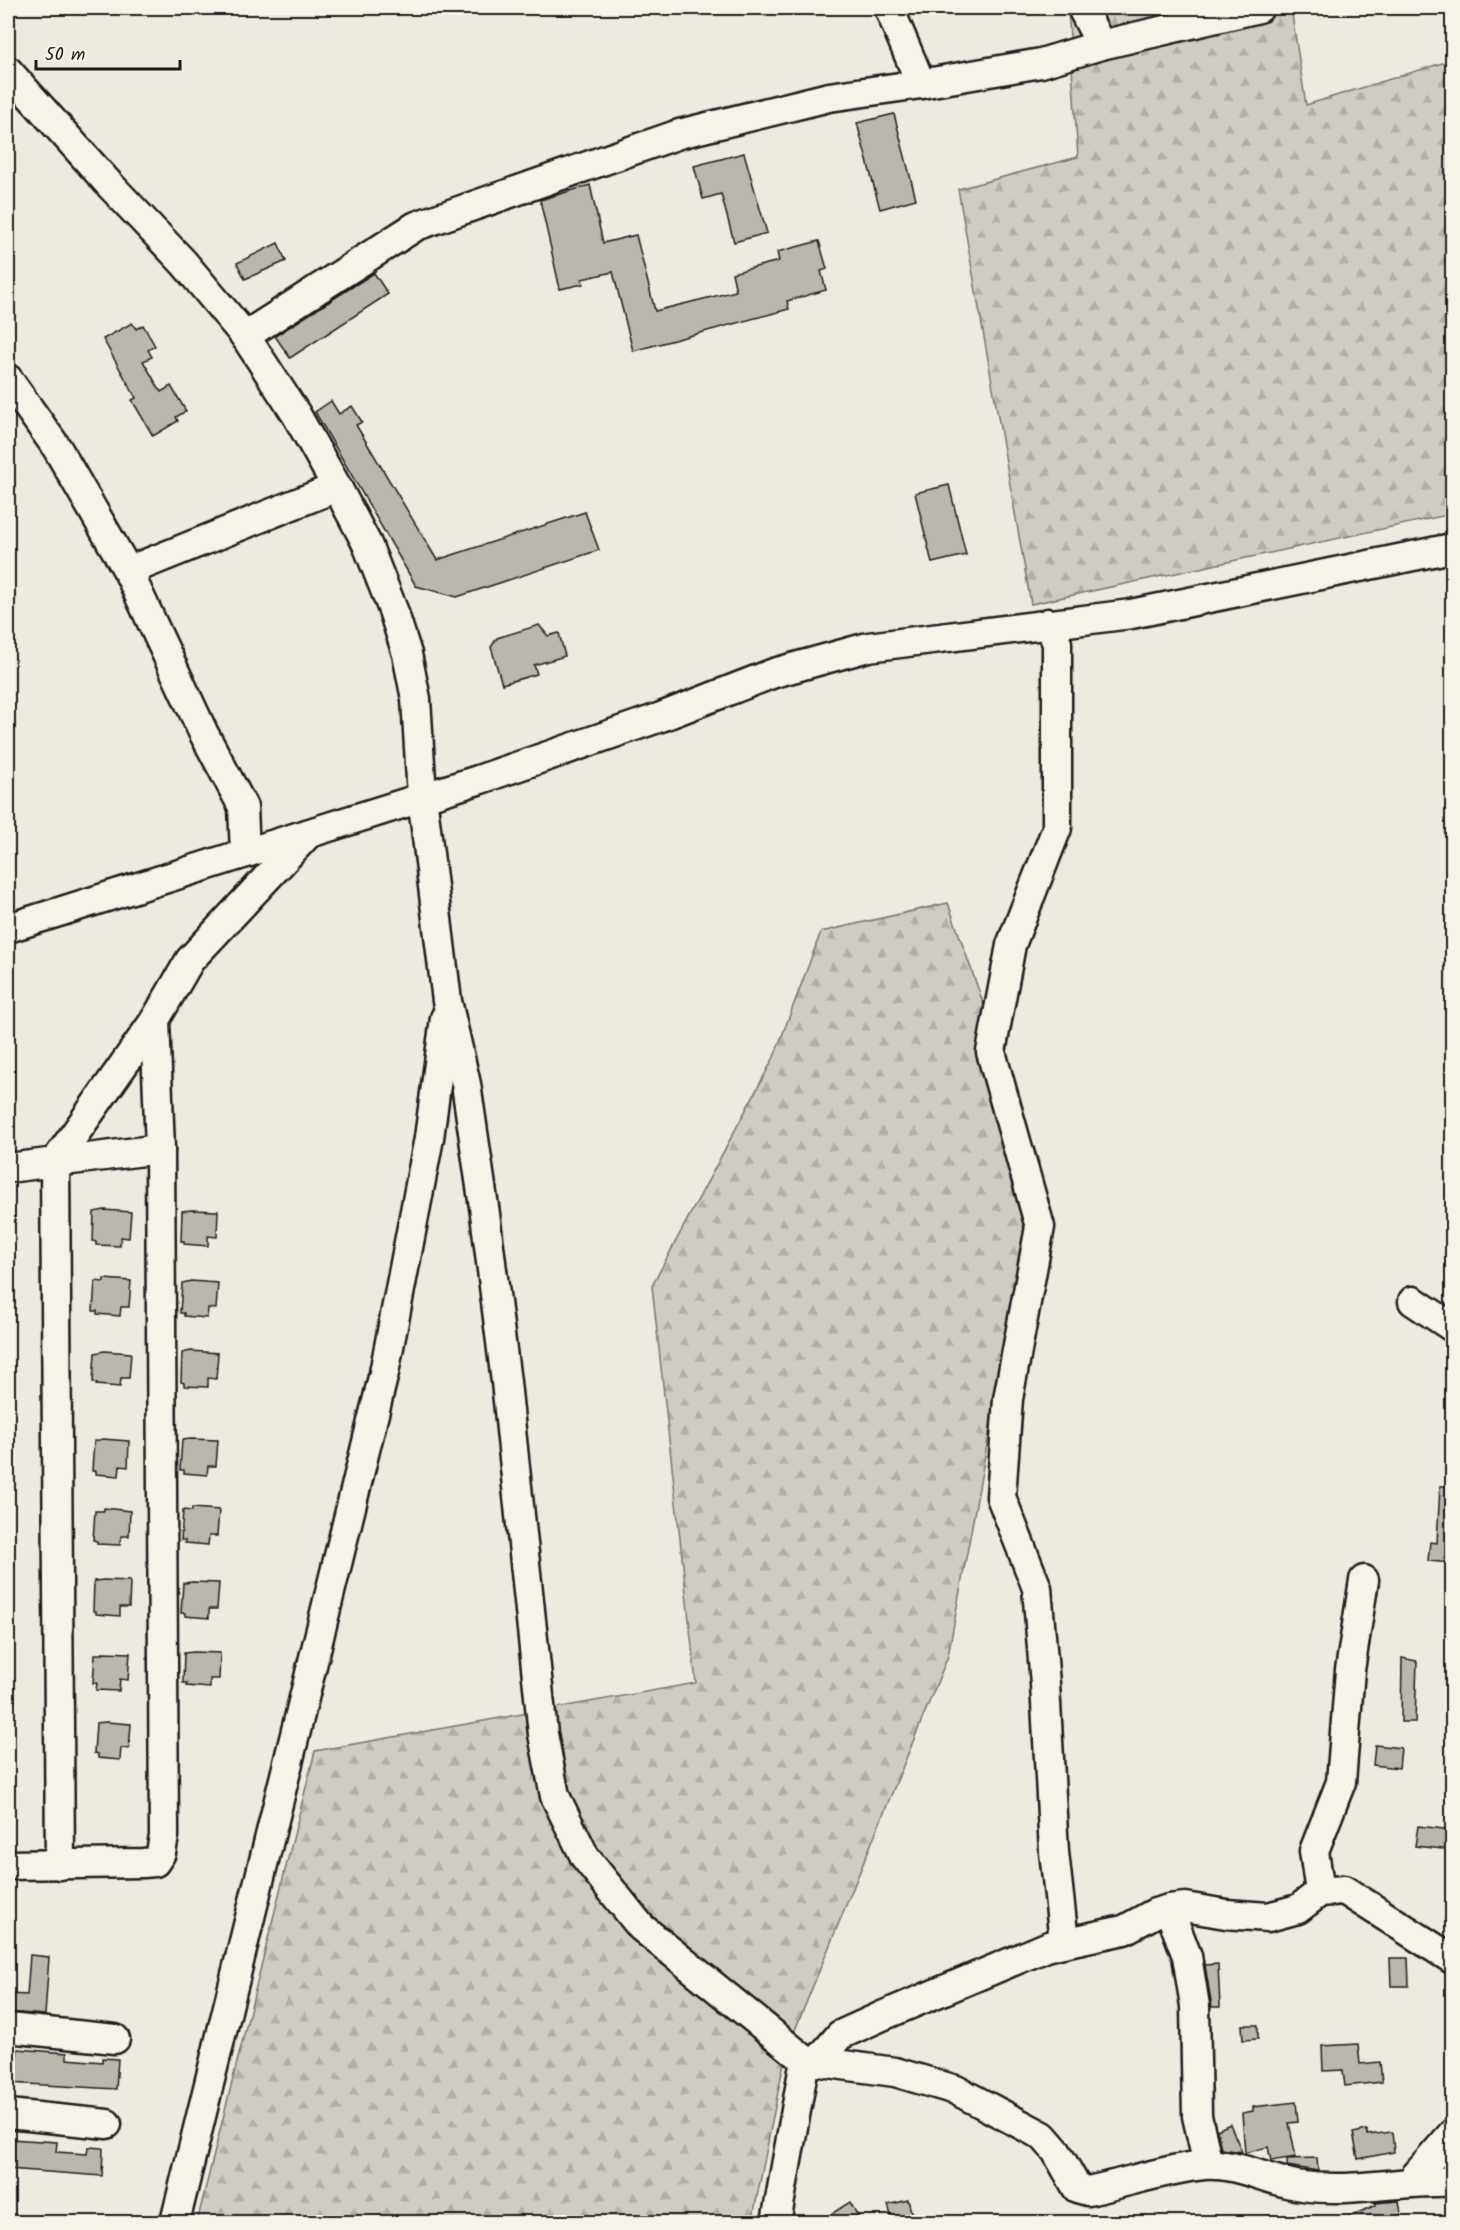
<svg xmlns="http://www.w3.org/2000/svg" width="1460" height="2230" font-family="Kalam,sans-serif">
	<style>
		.forest { fill: url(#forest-firs); stroke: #767470; stroke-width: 1.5 }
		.building { fill: #bab7af; stroke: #1c1c1c; stroke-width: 1.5 }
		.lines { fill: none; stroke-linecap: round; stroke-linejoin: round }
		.minor-casing { stroke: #1c1c1c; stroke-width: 33 }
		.minor { stroke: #f7f3e8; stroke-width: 28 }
	</style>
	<defs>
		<pattern id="forest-firs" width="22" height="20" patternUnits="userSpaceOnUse" patternTransform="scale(1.5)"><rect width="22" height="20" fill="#cfccc3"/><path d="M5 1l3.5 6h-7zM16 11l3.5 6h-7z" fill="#b1afa7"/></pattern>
	</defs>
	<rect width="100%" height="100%" fill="#eeeae0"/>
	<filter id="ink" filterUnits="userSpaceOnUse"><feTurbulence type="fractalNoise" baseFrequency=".0167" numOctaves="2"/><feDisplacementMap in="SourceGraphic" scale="12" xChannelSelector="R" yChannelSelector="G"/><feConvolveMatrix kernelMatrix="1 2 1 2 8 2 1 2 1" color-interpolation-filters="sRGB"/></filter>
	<g filter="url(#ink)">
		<g class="forest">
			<path d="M 1068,8 L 1291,8 L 1306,105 L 1452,60 L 1452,514 L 1031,604 L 958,189 L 1078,157 Z"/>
			<path d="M 948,903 L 1039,1162 L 948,1656 L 786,2052 L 752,2222 L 197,2222 L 315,1751 L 696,1683 L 652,1286 L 774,1057 L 821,932 Z"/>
		</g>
		<g class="building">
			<path d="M 894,114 L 916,199 L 880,209 L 857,123 Z"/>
			<path d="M 744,153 L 767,233 L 734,242 L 721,194 L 703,199 L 694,166 Z"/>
			<path d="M 590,185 L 603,243 L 636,235 L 655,311 L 736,291 L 732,273 L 779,261 L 777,252 L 819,241 L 827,269 L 821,271 L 826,290 L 787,301 L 789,309 L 633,351 L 613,272 L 582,279 L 583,284 L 560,289 L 540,200 Z"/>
			<path d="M 278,243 L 286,261 L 245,279 L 237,263 Z"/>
			<path d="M 374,273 L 388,294 L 290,358 L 275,336 Z"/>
			<path d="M 132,323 L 136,329 L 143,325 L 155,346 L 148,350 L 152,357 L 143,361 L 161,392 L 171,386 L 186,411 L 176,417 L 178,421 L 153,436 L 132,400 L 136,398 L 103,339 Z"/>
			<path d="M 331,401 L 339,414 L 352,406 L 362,422 L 356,425 L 437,560 L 585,512 L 599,550 L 457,597 L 416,586 L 315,412 Z"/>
			<path d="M 949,485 L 966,555 L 932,563 L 915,493 Z"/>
			<path d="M 539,625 L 548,636 L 559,633 L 565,656 L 534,665 L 537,674 L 502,684 L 491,647 L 497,638 Z"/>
			<path d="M 104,1210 L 131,1212 L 129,1238 L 121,1237 L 120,1246 L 96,1245 L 96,1242 L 93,1241 L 94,1212 Z"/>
			<path d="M 192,1210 L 218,1211 L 217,1237 L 208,1236 L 208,1246 L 184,1244 L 184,1241 L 181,1241 L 182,1211 Z"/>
			<path d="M 104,1279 L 131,1281 L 129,1307 L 121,1307 L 120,1316 L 97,1314 L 97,1311 L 93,1311 L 95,1281 L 104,1282 Z"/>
			<path d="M 191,1281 L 218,1283 L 216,1309 L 208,1308 L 207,1318 L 184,1316 L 184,1313 L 180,1313 L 182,1283 Z"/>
			<path d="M 104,1351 L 131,1353 L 129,1378 L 121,1378 L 120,1387 L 96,1385 L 97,1383 L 93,1382 L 95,1353 Z"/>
			<path d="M 191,1351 L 218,1353 L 216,1379 L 208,1378 L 208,1387 L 184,1386 L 184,1383 L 181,1382 L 182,1353 Z"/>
			<path d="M 103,1439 L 129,1441 L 128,1467 L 120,1466 L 119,1476 L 96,1474 L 96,1471 L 92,1471 L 94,1441 Z"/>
			<path d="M 191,1439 L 218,1440 L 216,1466 L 208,1466 L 207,1475 L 184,1473 L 184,1470 L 180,1470 L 182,1440 Z"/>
			<path d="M 1440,1486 L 1452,1486 L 1452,1563 L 1428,1561 L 1430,1542 L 1437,1543 Z"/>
			<path d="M 104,1508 L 130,1511 L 129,1536 L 121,1536 L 120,1545 L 97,1544 L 97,1541 L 93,1540 L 95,1511 L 104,1511 Z"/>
			<path d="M 192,1508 L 219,1510 L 217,1536 L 209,1536 L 208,1545 L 185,1543 L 185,1540 L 181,1540 L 183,1510 L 192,1511 Z"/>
			<path d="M 104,1580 L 130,1581 L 129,1607 L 120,1607 L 120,1616 L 96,1614 L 96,1611 L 93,1611 L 94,1581 Z"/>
			<path d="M 193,1582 L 219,1583 L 217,1609 L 209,1609 L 209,1618 L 185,1616 L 185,1613 L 181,1613 L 183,1583 Z"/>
			<path d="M 103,1652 L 130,1653 L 128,1680 L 120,1679 L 119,1691 L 96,1690 L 97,1683 L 93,1683 L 95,1654 L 103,1654 Z"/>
			<path d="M 194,1652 L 220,1653 L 219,1679 L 210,1679 L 210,1688 L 186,1686 L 187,1683 L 183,1683 L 184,1653 Z"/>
			<path d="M 1402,1658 L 1417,1661 L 1415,1722 L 1401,1722 Z"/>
			<path d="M 106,1722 L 131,1724 L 129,1749 L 121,1748 L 120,1760 L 98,1758 L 98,1754 L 94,1753 L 96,1723 Z"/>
			<path d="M 1375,1745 L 1401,1748 L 1399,1768 L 1373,1765 Z"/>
			<path d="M 1418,1826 L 1452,1830 L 1452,1850 L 1415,1846 Z"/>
			<path d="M 30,1955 L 49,1957 L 45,2015 L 8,2012 L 8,1994 L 27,1995 Z"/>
			<path d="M 1390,1958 L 1408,1958 L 1409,1986 L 1391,1986 Z"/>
			<path d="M 1218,1964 L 1220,2007 L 1212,2007 L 1205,1965 Z"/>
			<path d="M 1242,2025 L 1258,2025 L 1258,2039 L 1243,2040 Z"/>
			<path d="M 1358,2044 L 1360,2064 L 1380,2062 L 1382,2082 L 1345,2086 L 1343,2070 L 1323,2071 L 1322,2046 Z"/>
			<path d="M 18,2049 L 67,2053 L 67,2059 L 102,2062 L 102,2058 L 118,2059 L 116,2089 L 8,2083 L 8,2054 L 17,2055 Z"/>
			<path d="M 1296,2102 L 1298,2122 L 1289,2123 L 1296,2157 L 1271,2161 L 1268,2147 L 1245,2153 L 1242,2113 L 1253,2111 L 1253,2107 Z"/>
			<path d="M 1230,2124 L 1242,2152 L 1221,2149 L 1217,2130 Z"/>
			<path d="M 1367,2130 L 1368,2135 L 1392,2132 L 1394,2152 L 1358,2159 L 1353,2133 Z"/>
			<path d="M 9,2139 L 57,2142 L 56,2152 L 87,2154 L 88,2147 L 103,2148 L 102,2176 L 8,2169 Z"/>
			<path d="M 1317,2158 L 1318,2171 L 1287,2166 L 1287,2159 Z"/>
			<path d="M 908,2200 L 913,2219 L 893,2223 L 888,2205 Z"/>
			<path d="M 1399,2201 L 1402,2220 L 1334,2223 L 1376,2205 L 1375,2203 Z"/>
			<path d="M 850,2202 L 862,2223 L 817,2223 Z"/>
		</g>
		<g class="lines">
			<g class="minor-casing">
				<g id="minor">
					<path d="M 889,8 L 921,84"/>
					<path d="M 1082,8 L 1101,45"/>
					<path d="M 8,71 L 109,184 L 184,263 L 245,336 L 296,414 L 337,487 L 367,544 L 393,610 L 407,654 L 416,699 L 422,796 L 447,1001 L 466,1084 L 485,1214 L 506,1382 L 543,1734 L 555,1796 L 585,1857 L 641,1927 L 805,2060 L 895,2072 L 956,2090 L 1043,2136 L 1056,2151 L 1077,2188 L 1088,2191 C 1126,2183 1165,2169 1204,2165 C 1237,2162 1270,2182 1302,2186 C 1353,2193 1402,2180 1452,2182"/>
					<path d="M 245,336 L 416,226 L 679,134 L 829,97 L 921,84 L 1041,63 L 1101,45 L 1259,8"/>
					<path d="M 8,379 L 57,448 L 128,571 L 203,732 L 243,807 L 245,853"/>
					<path d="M 128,571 L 337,487"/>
					<path d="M 1048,623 L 1057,643 L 1057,828 L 1011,945 L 991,1052 L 1040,1227 L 1008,1399 L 1001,1497 L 1037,1588 L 1045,1684 L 1054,1852 L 1064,1941"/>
					<path d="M 8,928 L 478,780 L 661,717 L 774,673 L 868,647 L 1131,614 L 1452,548"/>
					<path d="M 8,1168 L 160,1149"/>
					<path d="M 1413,1301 L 1452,1327"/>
					<path d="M 8,1865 L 143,1863 L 155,1862 L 161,1853 L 164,1836 L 160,1149 L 155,1020"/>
					<path d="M 60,1865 L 55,1162 L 155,1020 L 190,960 L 307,835"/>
					<path d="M 1320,1892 L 1314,1851 L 1341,1782 L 1350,1670 L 1364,1580"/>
					<path d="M 8,2028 L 115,2039"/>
					<path d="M 817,2062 L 840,2035 L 882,2016 L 1049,1946 L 1124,1930 L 1155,1913 L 1169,1909"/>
					<path d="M 8,2114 L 107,2124"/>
					<path d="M 1208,2164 L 1197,2116 L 1195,2006 L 1187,1956 L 1169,1909 L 1185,1907 L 1226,1914 L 1268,1917 L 1298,1909 L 1320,1892 L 1344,1890 L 1452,1959"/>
					<path d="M 1411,2181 L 1452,2134"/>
					<path d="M 175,2222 L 384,1373 L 429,1138 L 445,1018"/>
					<path d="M 776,2222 L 805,2060"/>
				</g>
			</g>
			<use href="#minor" class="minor"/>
		</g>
	</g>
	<rect width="1460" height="2230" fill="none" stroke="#f7f3e8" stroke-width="30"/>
	<rect x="15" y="15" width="1430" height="2200" fill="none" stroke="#1c1c1c" stroke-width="2" filter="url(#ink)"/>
	<path d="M36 60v9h144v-9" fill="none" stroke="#1c1c1c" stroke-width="3"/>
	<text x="45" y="60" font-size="18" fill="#1c1c1c" stroke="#f7f3e8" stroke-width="4.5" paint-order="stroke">50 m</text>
</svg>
